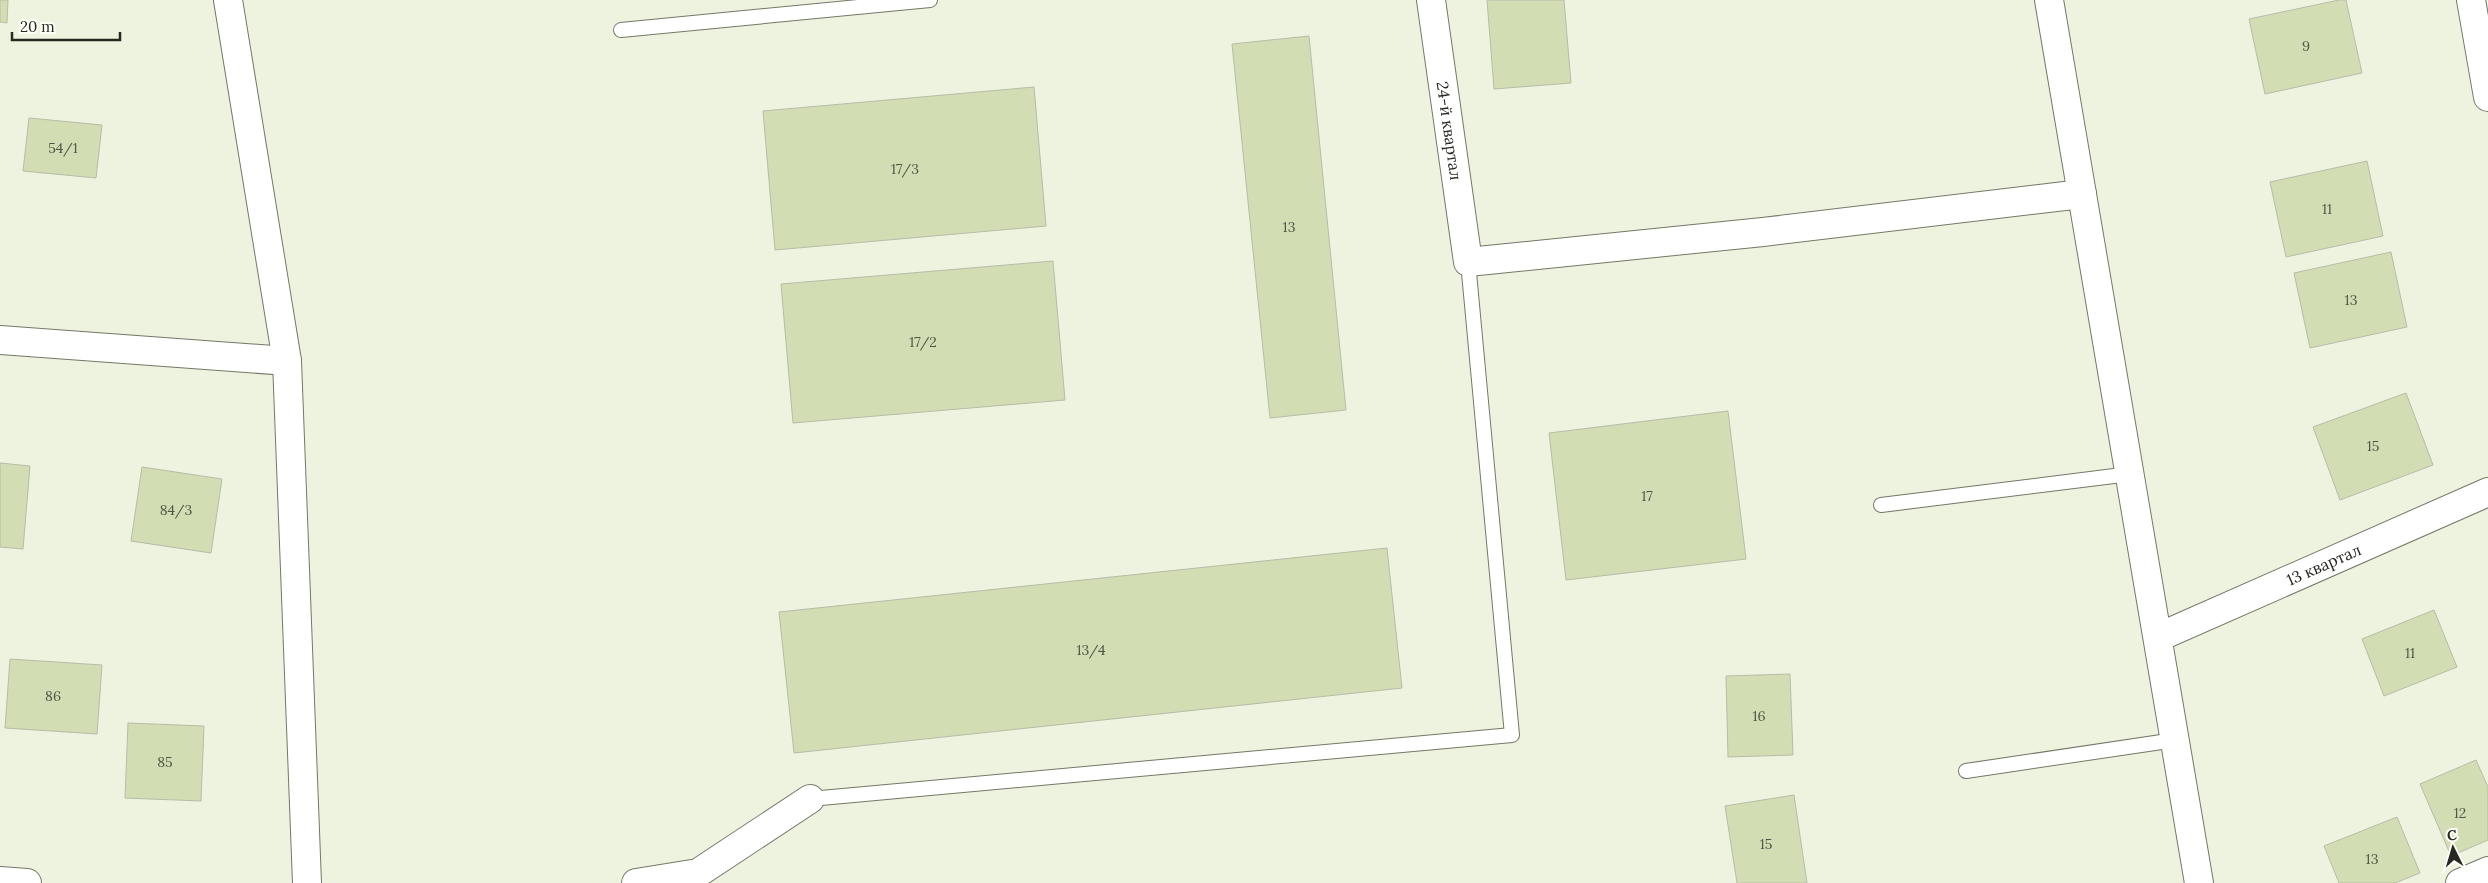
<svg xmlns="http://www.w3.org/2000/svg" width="2488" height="883" font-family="Lora,serif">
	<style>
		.building { fill: #d2ddb4; stroke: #b7bca8 }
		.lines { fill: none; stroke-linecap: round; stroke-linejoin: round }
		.service-casing { stroke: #747866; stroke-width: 16 }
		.minor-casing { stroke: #747866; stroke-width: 30 }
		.tertiary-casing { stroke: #747866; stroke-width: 30 }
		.service { stroke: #fff; stroke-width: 14 }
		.minor { stroke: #fff; stroke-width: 28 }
		.tertiary { stroke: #fff; stroke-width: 28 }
		.labels { text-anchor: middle; stroke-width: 4; stroke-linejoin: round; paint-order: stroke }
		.number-label { font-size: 14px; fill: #515546 }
		.street-label { font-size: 16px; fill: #262821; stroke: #fdfff7 }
	</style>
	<rect width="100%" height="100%" fill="#eef3df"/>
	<g class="building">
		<path d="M 0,0 L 8,0 L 7,23 L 0,22 Z"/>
		<path d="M 1487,0 L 1564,0 L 1571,83 L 1494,89 Z"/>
		<path d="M 2339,0 L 2346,0 L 2362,73 L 2265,94 L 2249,19 Z"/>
		<path d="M 1309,36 L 1346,410 L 1270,418 L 1232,44 Z"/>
		<path d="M 1034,87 L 1046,226 L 775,250 L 763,111 Z"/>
		<path d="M 29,118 L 102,125 L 96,178 L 23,171 Z"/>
		<path d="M 2367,161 L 2383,236 L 2286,257 L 2270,182 Z"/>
		<path d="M 2391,252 L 2407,327 L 2310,348 L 2294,273 Z"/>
		<path d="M 1053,261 L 1065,400 L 793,423 L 781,284 Z"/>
		<path d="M 2406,393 L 2433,465 L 2340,500 L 2313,427 Z"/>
		<path d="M 1728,411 L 1746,559 L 1566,580 L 1549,433 Z"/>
		<path d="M 0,463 L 30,466 L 23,549 L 0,547 Z"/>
		<path d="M 142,467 L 222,479 L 211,553 L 131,541 Z"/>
		<path d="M 1387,548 L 1402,688 L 794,753 L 779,612 Z"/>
		<path d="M 2434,610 L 2457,667 L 2384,696 L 2362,639 Z"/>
		<path d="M 10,659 L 102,665 L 97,734 L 5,728 Z"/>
		<path d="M 1790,674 L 1793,755 L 1728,757 L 1726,676 Z"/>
		<path d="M 128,723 L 204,726 L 201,801 L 125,798 Z"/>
		<path d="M 2476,760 L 2488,787 L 2488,840 L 2451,856 L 2420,784 Z"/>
		<path d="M 1794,795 L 1807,883 L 1737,883 L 1725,806 Z"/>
		<path d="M 2397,817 L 2420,873 L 2395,883 L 2339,883 L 2324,846 Z"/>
	</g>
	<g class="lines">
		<g class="service-casing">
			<g id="service">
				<path d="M 621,30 L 930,0"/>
				<path d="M 1881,505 L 2130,474"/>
				<path d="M 1966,771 L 2175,740"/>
				<path d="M 810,799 L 1512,735 L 1468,262"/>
			</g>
		</g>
		<g class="minor-casing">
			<g id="minor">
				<path d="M 228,0 L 287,361 L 307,883"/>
				<path id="s1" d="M 1431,0 L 1468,262 L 1763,232 L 2082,194"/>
				<path d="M 2471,0 L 2488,97"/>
				<path d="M 0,340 L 287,361"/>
				<path id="s2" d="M 2159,637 L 2488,492"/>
				<path d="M 0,881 L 27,883"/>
				<path d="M 636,883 L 698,873 L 810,799"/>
				<path d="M 2460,883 L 2488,871"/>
			</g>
		</g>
		<g class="tertiary-casing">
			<path id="tertiary" d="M 2049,0 L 2199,883"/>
		</g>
		<use href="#service" class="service"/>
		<use href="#minor" class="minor"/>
		<use href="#tertiary" class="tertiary"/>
	</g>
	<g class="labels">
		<g class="number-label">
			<text x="2306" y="51">9</text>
			<text x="63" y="153">54/1</text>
			<text x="905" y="174">17/3</text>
			<text x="2327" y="214">11</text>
			<text x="1289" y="232">13</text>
			<text x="2351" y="305">13</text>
			<text x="923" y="347">17/2</text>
			<text x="2373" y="451">15</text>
			<text x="1647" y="501">17</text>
			<text x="176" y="515">84/3</text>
			<text x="1091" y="655">13/4</text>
			<text x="2410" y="658">11</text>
			<text x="53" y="701">86</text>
			<text x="1759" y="721">16</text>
			<text x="165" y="767">85</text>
			<text x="2460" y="818">12</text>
			<text x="1766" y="849">15</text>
			<text x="2372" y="864">13</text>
		</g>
		<g class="street-label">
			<text dy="6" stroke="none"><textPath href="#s1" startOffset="132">24-й квартал</textPath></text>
			<text dy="6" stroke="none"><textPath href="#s2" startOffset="180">13 квартал</textPath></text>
		</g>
	</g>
	<g transform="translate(2453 848) rotate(355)" stroke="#fdfff7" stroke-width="4" paint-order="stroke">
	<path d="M0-4L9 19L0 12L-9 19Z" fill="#262821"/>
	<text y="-8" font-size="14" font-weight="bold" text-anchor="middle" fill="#262821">С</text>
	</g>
	<path d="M12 32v8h108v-8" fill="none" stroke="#262821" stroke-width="2.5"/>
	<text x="20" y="32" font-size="15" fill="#262821" stroke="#fdfff7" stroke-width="4" paint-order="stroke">20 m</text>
</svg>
